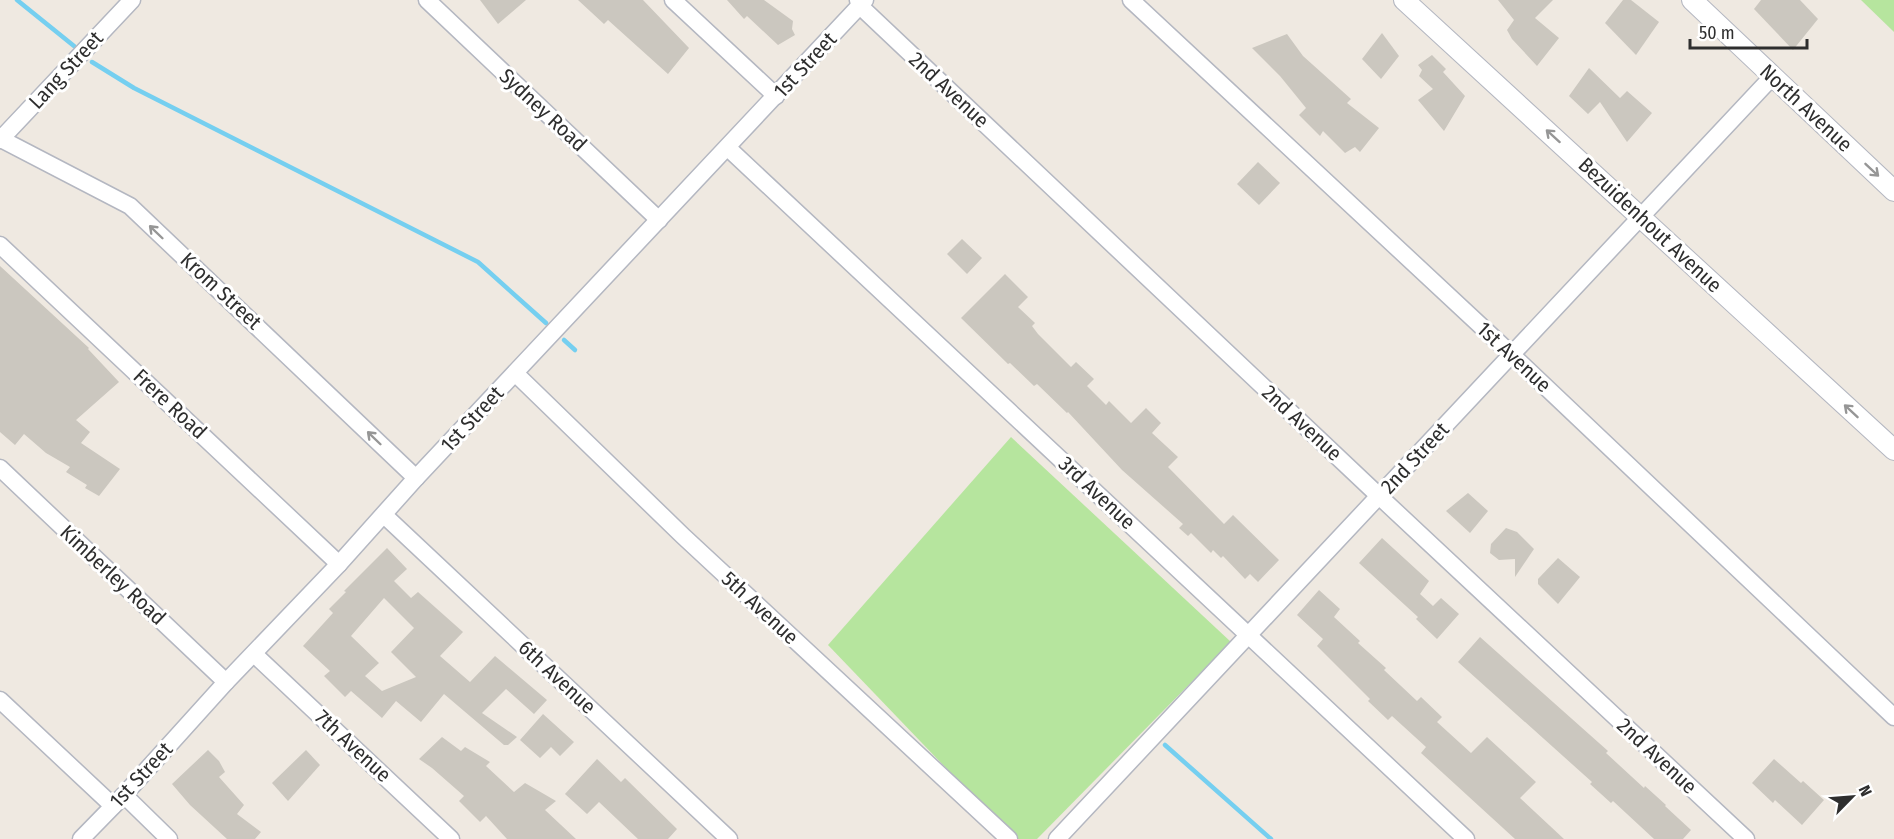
<svg xmlns="http://www.w3.org/2000/svg" width="1894" height="839" font-family="'Fira Sans Condensed',sans-serif">
	<style>
		.green { fill: #b6e59e }
		.lines { fill: none; stroke-linecap: round; stroke-linejoin: round }
		.stream { stroke: #75cff0; stroke-width: 4.5 }
		.building { fill: #cbc7bf; fill-rule: evenodd }
		.minor-casing { stroke: #b4b7c1; stroke-width: 19 }
		.tertiary-casing { stroke: #b4b7c1; stroke-width: 22 }
		.minor { stroke: #fff; stroke-width: 16 }
		.tertiary { stroke: #fff; stroke-width: 20 }
		.oneway { stroke: #969696 }
		.labels { text-anchor: middle; stroke-width: 6; stroke-linejoin: round; paint-order: stroke }
		.street-label { font-size: 21px; fill: #2e2e2e; stroke: #fff }
	</style>
	<rect width="100%" height="100%" fill="#efe9e1"/>
	<g class="green">
		<path d="M 1861,0 L 1894,0 L 1894,32 Z"/>
		<path d="M 1011,437 L 1231,642 L 1037,839 L 1014,839 L 828,645 Z"/>
	</g>
	<g class="lines">
		<g class="stream">
			<path d="M 17,0 L 74,46"/>
			<path d="M 92,62 L 134,88 L 478,262 L 546,323"/>
			<path d="M 564,340 L 575,350"/>
			<path d="M 1165,745 L 1271,839"/>
		</g>
	</g>
	<g class="building">
		<path d="M 480,0 L 526,0 L 498,24 Z"/>
		<path d="M 578,0 L 643,0 L 689,48 L 668,74 L 608,20 L 604,24 Z"/>
		<path d="M 727,0 L 764,0 L 793,21 L 792,29 L 795,35 L 778,45 L 747,16 L 744,19 Z"/>
		<path d="M 1498,0 L 1553,0 L 1535,18 L 1559,38 L 1537,66 L 1512,39 L 1507,30 L 1514,20 Z"/>
		<path d="M 1623,0 L 1631,0 L 1659,22 L 1636,55 L 1605,23 Z"/>
		<path d="M 1761,0 L 1800,0 L 1818,19 L 1793,50 L 1754,9 Z"/>
		<path d="M 1382,33 L 1399,56 L 1381,79 L 1362,59 Z"/>
		<path d="M 1287,34 L 1303,56 L 1351,99 L 1347,103 L 1379,128 L 1360,152 L 1355,147 L 1345,153 L 1323,131 L 1320,136 L 1299,115 L 1306,108 L 1280,76 L 1252,48 Z"/>
		<path d="M 1432,55 L 1446,69 L 1443,72 L 1465,96 L 1444,131 L 1418,100 L 1433,89 L 1419,76 L 1422,70 L 1418,65 Z"/>
		<path d="M 1589,68 L 1620,98 L 1627,91 L 1652,113 L 1627,142 L 1600,102 L 1588,114 L 1569,96 Z"/>
		<path d="M 1258,162 L 1280,183 L 1259,205 L 1237,184 Z"/>
		<path d="M 962,239 L 982,258 L 967,274 L 947,254 Z"/>
		<path d="M 0,266 L 89,348 L 88,349 L 119,382 L 76,420 L 90,432 L 81,443 L 120,469 L 99,496 L 85,488 L 87,485 L 66,472 L 70,467 L 46,453 L 24,434 L 15,445 L 0,432 Z"/>
		<path d="M 1005,274 L 1028,297 L 1018,307 L 1035,323 L 1032,326 L 1038,334 L 1071,367 L 1076,362 L 1094,379 L 1087,386 L 1106,405 L 1109,401 L 1131,423 L 1146,408 L 1161,423 L 1152,433 L 1178,457 L 1168,467 L 1224,524 L 1233,515 L 1279,560 L 1258,582 L 1250,574 L 1245,579 L 1223,556 L 1221,558 L 1213,550 L 1211,553 L 1191,533 L 1188,536 L 1179,528 L 1183,524 L 1122,470 L 1068,412 L 1067,413 L 1037,384 L 1034,386 L 1010,363 L 1008,364 L 961,318 Z"/>
		<path d="M 1468,493 L 1488,511 L 1470,533 L 1446,511 Z"/>
		<path d="M 1506,528 L 1517,532 L 1534,549 L 1515,577 L 1515,559 L 1499,560 L 1490,553 L 1491,544 Z"/>
		<path d="M 1382,538 L 1429,581 L 1420,594 L 1433,606 L 1441,598 L 1459,614 L 1437,639 L 1416,619 L 1418,617 L 1359,563 Z"/>
		<path d="M 387,548 L 407,569 L 394,581 L 411,598 L 418,592 L 463,632 L 440,656 L 470,682 L 495,656 L 547,700 L 534,714 L 506,689 L 482,713 L 517,737 L 508,745 L 504,745 L 444,694 L 421,722 L 396,701 L 382,718 L 351,691 L 345,697 L 324,676 L 330,671 L 303,646 L 333,613 L 329,609 L 346,592 L 344,591 ZM 384,598 L 414,628 L 391,652 L 416,677 L 382,691 L 365,676 L 379,663 L 351,636 Z"/>
		<path d="M 1558,558 L 1580,577 L 1558,604 L 1538,584 L 1538,579 Z"/>
		<path d="M 1319,590 L 1340,609 L 1334,617 L 1360,641 L 1358,643 L 1386,668 L 1384,670 L 1417,701 L 1421,697 L 1442,717 L 1437,722 L 1471,753 L 1487,737 L 1536,782 L 1520,798 L 1564,839 L 1515,839 L 1421,753 L 1426,747 L 1392,716 L 1388,720 L 1368,701 L 1370,699 L 1317,646 L 1323,639 L 1297,615 Z"/>
		<path d="M 1480,637 L 1608,751 L 1606,753 L 1644,788 L 1645,786 L 1666,805 L 1665,806 L 1691,830 L 1683,839 L 1654,839 L 1613,801 L 1611,803 L 1590,784 L 1592,782 L 1458,662 Z"/>
		<path d="M 543,714 L 574,742 L 560,756 L 551,747 L 540,758 L 520,740 Z"/>
		<path d="M 442,737 L 461,751 L 465,747 L 490,762 L 486,766 L 514,792 L 525,783 L 556,801 L 545,810 L 576,839 L 507,839 L 486,816 L 480,822 L 459,801 L 464,796 L 432,768 L 419,759 Z"/>
		<path d="M 208,750 L 219,761 L 225,772 L 219,777 L 244,805 L 237,814 L 261,832 L 255,839 L 227,839 L 190,805 L 172,784 Z"/>
		<path d="M 306,750 L 320,765 L 288,801 L 272,783 Z"/>
		<path d="M 597,759 L 621,782 L 625,778 L 677,829 L 668,839 L 638,839 L 599,802 L 587,814 L 565,794 Z"/>
		<path d="M 1774,759 L 1801,783 L 1803,781 L 1824,800 L 1802,825 L 1775,800 L 1773,803 L 1752,783 Z"/>
	</g>
	<g class="lines">
		<g class="minor-casing">
			<g id="minor">
				<path d="M 427,0 L 659,220"/>
				<path d="M 673,0 L 776,96"/>
				<path d="M 858,0 L 860,6 L 1379,496 L 1746,839"/>
				<path d="M 1131,0 L 1511,354 L 1894,717"/>
				<path d="M 1,139 L 130,206 L 416,478"/>
				<path d="M 0,140 L 132,0"/>
				<path d="M 728,148 L 1466,839"/>
				<path d="M 0,245 L 339,564"/>
				<path d="M 515,373 L 683,536 L 1009,839"/>
				<path d="M 0,468 L 226,682"/>
				<path d="M 384,515 L 729,839"/>
				<path d="M 254,654 L 451,839"/>
				<path d="M 0,700 L 113,806"/>
				<path d="M 124,795 L 169,839"/>
				<path d="M 81,839 L 124,795 L 226,682 L 339,564 L 416,478 L 865,0"/>
				<path d="M 1057,839 L 1772,77"/>
			</g>
		</g>
		<g class="tertiary-casing">
			<g id="tertiary">
				<path d="M 1404,0 L 1894,450"/>
				<path d="M 1692,0 L 1894,191"/>
			</g>
		</g>
		<use href="#minor" class="minor"/>
		<use href="#tertiary" class="tertiary"/>
	</g>
	<defs><path id="oneway-shaft" d="M-6 0H5M1.5-3L5.5 0L1.5 3" fill="none" stroke-width="1.6" stroke-linecap="round" stroke-linejoin="round" transform="scale(1.5)"/></defs>
	<g class="oneway">
		<use href="#oneway-shaft" transform="translate(1553 136) rotate(-138)"/>
		<use href="#oneway-shaft" transform="translate(1872 170) rotate(43)"/>
		<use href="#oneway-shaft" transform="translate(156 232) rotate(-136)"/>
		<use href="#oneway-shaft" transform="translate(1851 411) rotate(-137)"/>
		<use href="#oneway-shaft" transform="translate(374 438) rotate(-136)"/>
	</g>
	<g class="labels">
		<g class="street-label">
			<text transform="translate(805 65) rotate(-47)" y="7">1st Street</text>
			<text transform="translate(66 70) rotate(-47)" y="7">Lang Street</text>
			<text transform="translate(949 90) rotate(43)" y="7">2nd Avenue</text>
			<text transform="translate(1806 108) rotate(43)" y="7">North Avenue</text>
			<text transform="translate(543 110) rotate(43)" y="7">Sydney Road</text>
			<text transform="translate(1650 225) rotate(43)" y="7">Bezuidenhout Avenue</text>
			<text transform="translate(221 291) rotate(43)" y="7">Krom Street</text>
			<text transform="translate(1514 357) rotate(43)" y="7">1st Avenue</text>
			<text transform="translate(170 404) rotate(43)" y="7">Frere Road</text>
			<text transform="translate(472 419) rotate(-47)" y="7">1st Street</text>
			<text transform="translate(1302 423) rotate(43)" y="7">2nd Avenue</text>
			<text transform="translate(1415 458) rotate(-47)" y="7">2nd Street</text>
			<text transform="translate(1097 493) rotate(43)" y="7">3rd Avenue</text>
			<text transform="translate(113 575) rotate(43)" y="7">Kimberley Road</text>
			<text transform="translate(760 608) rotate(43)" y="7">5th Avenue</text>
			<text transform="translate(557 677) rotate(43)" y="7">6th Avenue</text>
			<text transform="translate(353 746) rotate(43)" y="7">7th Avenue</text>
			<text transform="translate(1657 756) rotate(43)" y="7">2nd Avenue</text>
			<text transform="translate(141 775) rotate(-47)" y="7">1st Street</text>
		</g>
	</g>
	<g transform="translate(1852 797) rotate(65)" stroke="#ffffff" stroke-width="4.5" paint-order="stroke">
	<path d="M0-4.5L10 22L0 15L-10 22Z" fill="#2e2e2e"/>
	<text y="-9" font-size="16" font-weight="bold" text-anchor="middle" fill="#2e2e2e">N</text>
	</g>
	<path d="M1690 39v9h117v-9" fill="none" stroke="#2e2e2e" stroke-width="3"/>
	<text x="1699" y="39" font-size="18" fill="#2e2e2e" stroke="#ffffff" stroke-width="4.5" paint-order="stroke">50 m</text>
</svg>
